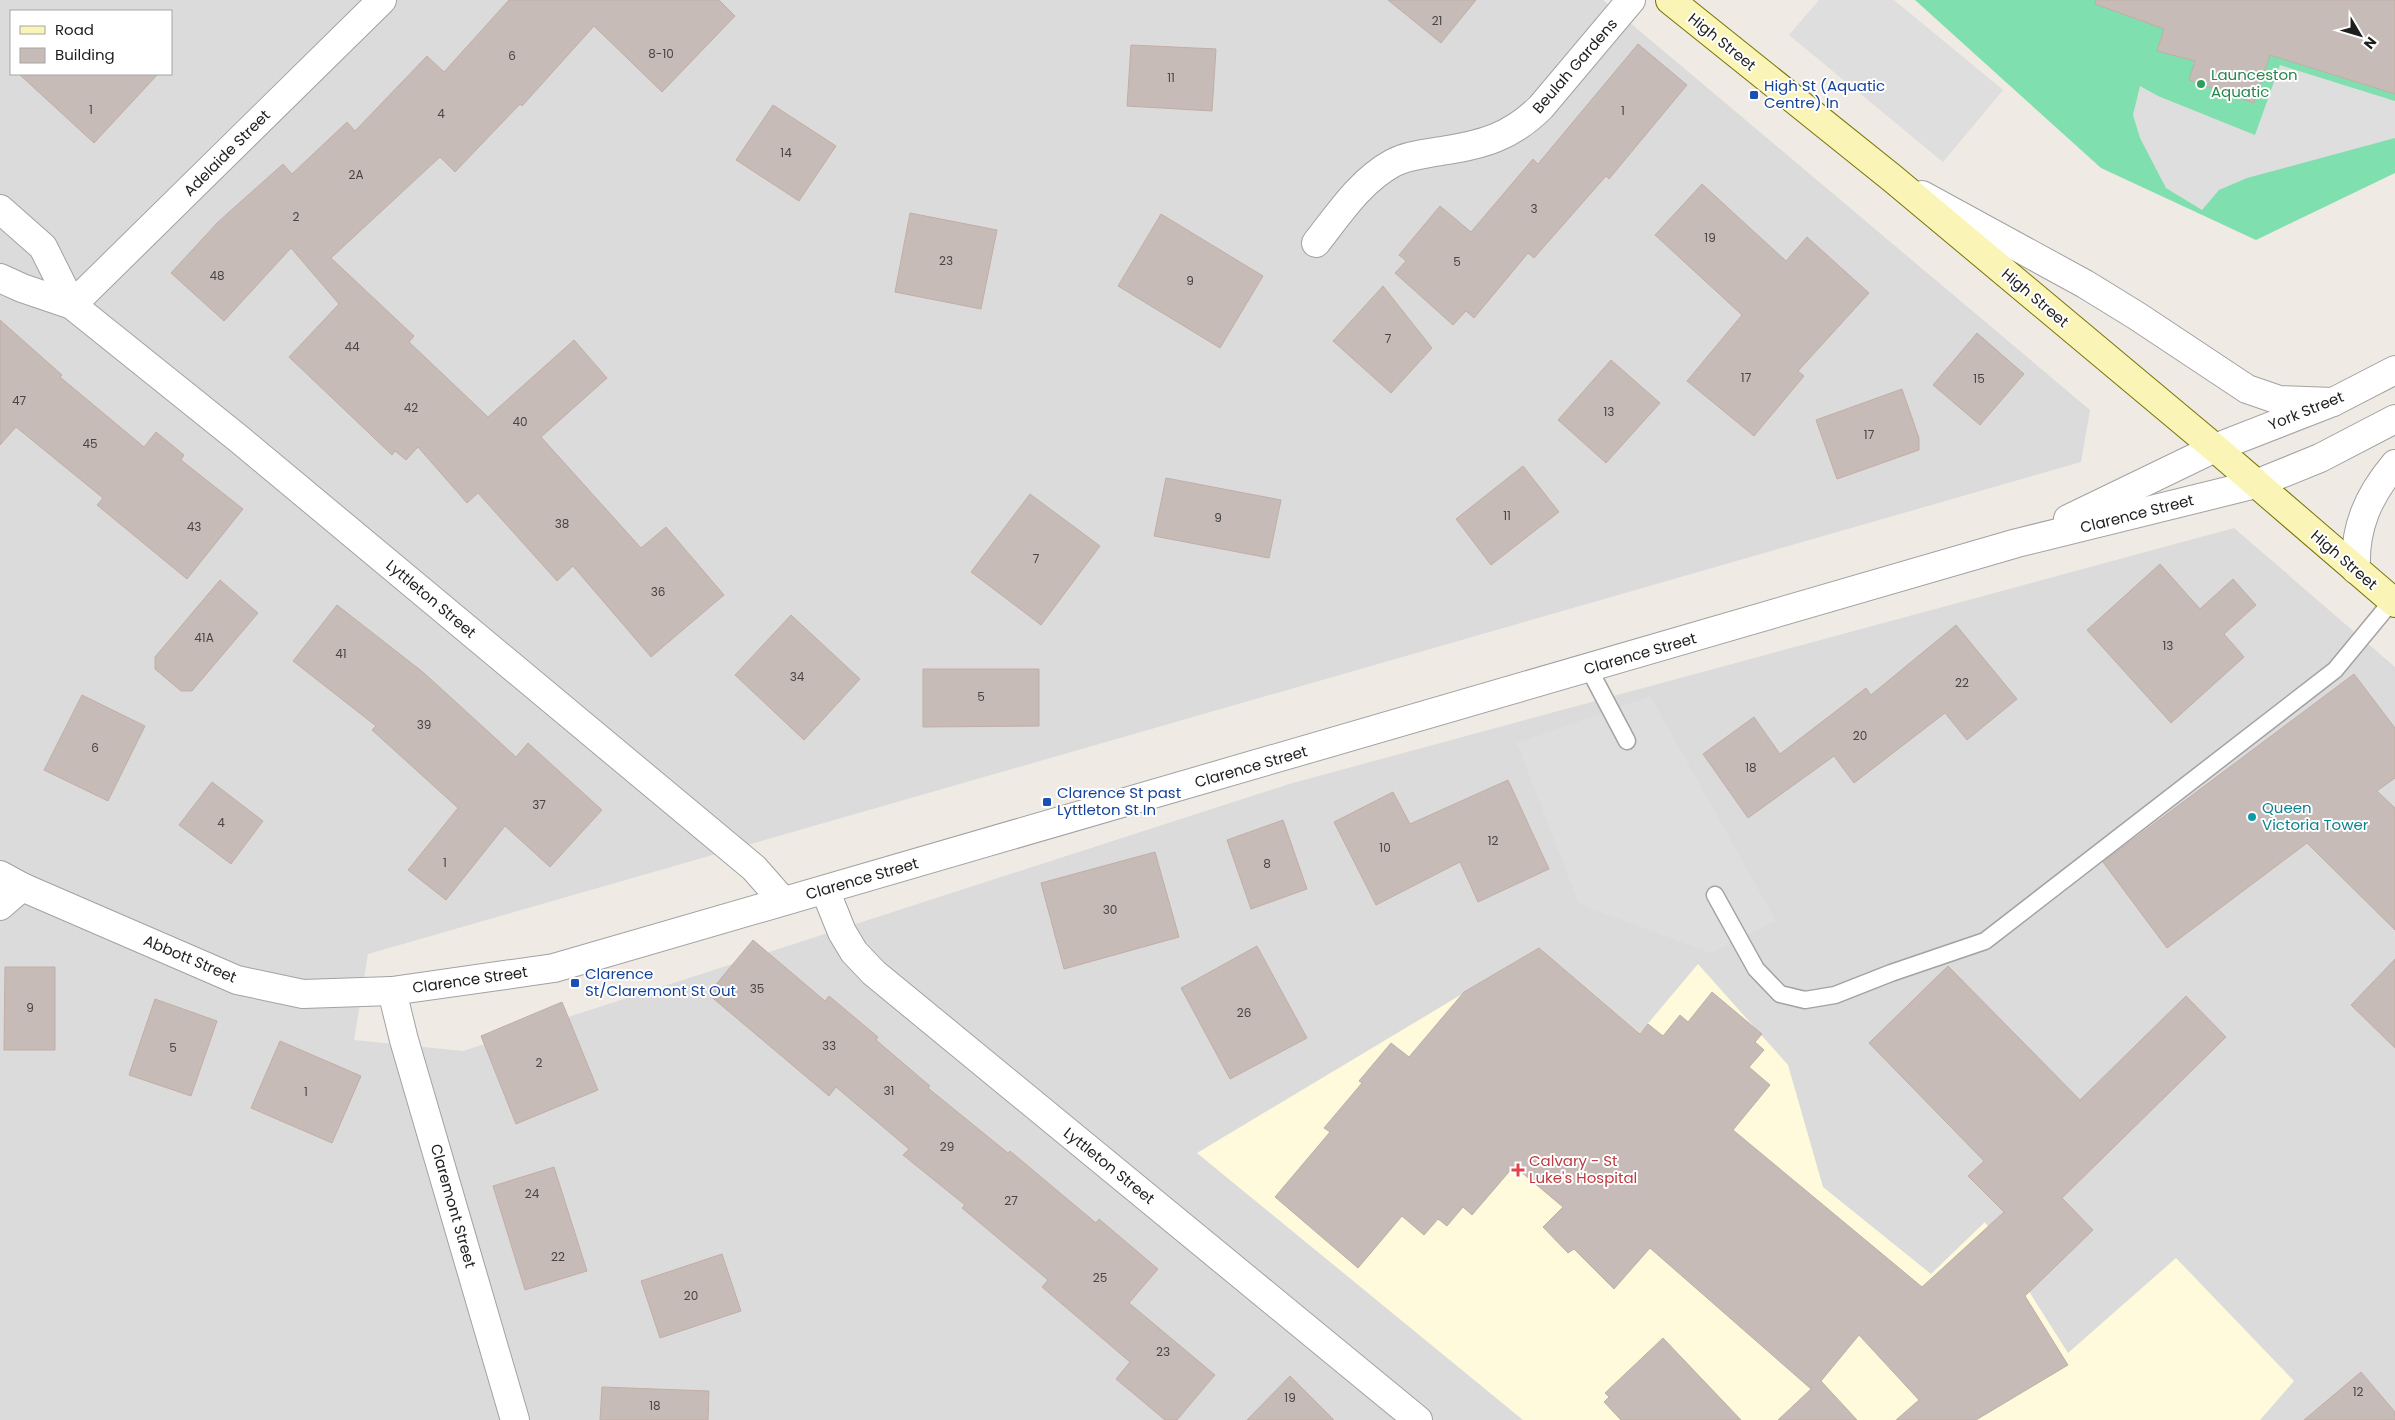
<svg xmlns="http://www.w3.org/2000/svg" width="2395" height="1420" font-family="Poppins,sans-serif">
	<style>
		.residential { fill: #dcdbdb; fill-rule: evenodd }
		.education { fill: #fffadc }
		.pitch { fill: #80dfae }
		.parking { fill: #dedede }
		.building { fill: #c7bbb7; stroke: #c1aea6 }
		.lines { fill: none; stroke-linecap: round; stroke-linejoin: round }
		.service-casing { stroke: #a2a2a2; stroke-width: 19 }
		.minor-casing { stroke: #a2a2a2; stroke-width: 30 }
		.tertiary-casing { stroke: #a2a2a2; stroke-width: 30 }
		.secondary-casing { stroke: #767303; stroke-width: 30 }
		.service { stroke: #fff; stroke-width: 16 }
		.minor { stroke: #fff; stroke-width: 28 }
		.tertiary { stroke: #fff; stroke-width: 28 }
		.secondary { stroke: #faf5b6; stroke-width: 28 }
		.leisure-dot { fill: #2e9e5b; stroke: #fff; stroke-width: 2 }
		.transit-dot { fill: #1a4fb4; stroke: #fff; stroke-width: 2 }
		.culture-dot { fill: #0f9aa8; stroke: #fff; stroke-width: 2 }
		.health-dot { fill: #e0444e; stroke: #fff; stroke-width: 2 }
		.labels { text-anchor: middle; stroke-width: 4; stroke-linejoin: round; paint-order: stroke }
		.number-label { font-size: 12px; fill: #484544 }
		.street-label { font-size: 15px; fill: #1e1e1e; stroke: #fff }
		.leisure-label { font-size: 15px; fill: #27864d; stroke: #fff; text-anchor: start }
		.transit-label { font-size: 15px; fill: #164399; stroke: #fff; text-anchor: start }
		.culture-label { font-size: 15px; fill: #0d838f; stroke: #fff; text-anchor: start }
		.health-label { font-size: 15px; fill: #be3a42; stroke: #fff; text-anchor: start }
	</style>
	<rect width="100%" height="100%" fill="#efeae4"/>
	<path class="residential" d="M 0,0 L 1603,0 L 2090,410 L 2081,462 L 368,954 L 354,1040 L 463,1051 L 1289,784 L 2234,528 L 2395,667 L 2395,1420 L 0,1420 ZM 11,11 L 171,11 L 171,74 L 11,74 Z"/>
	<path class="education" d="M 1539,948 L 1640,1033 L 1698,964 L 1788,1065 L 1823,1187 L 1931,1274 L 1985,1222 L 2068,1353 L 2176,1258 L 2294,1381 L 2260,1420 L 1523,1420 L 1197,1153 Z"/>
	<path class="pitch" d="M 1915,0 L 2395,0 L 2395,173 L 2256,240 L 2101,168 Z"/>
	<g class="parking">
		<path d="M 1819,0 L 1894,0 L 2003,90 L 1943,162 L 1789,35 Z"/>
		<path d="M 2280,65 L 2395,101 L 2395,138 L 2247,178 L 2219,190 L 2202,210 L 2166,188 L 2140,138 L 2133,115 L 2140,86 L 2158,96 L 2255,135 Z"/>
		<path d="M 1650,696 L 1776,921 L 1711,953 L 1579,904 L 1517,743 Z"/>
	</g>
	<g class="building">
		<path d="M 509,0 L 719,0 L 735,16 L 662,92 L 594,26 L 522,106 L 520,104 L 455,172 L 440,157 L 331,258 L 414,336 L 409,342 L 488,417 L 574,340 L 607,378 L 541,437 L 641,548 L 666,527 L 724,595 L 651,657 L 573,566 L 557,581 L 478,493 L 467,503 L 418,447 L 406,460 L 395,451 L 392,455 L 289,357 L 339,304 L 291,248 L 224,321 L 171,273 L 218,222 L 283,164 L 292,174 L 347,122 L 355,131 L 427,56 L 444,72 Z"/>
		<path d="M 1388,0 L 1476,0 L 1441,43 Z"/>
		<path d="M 2096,0 L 2395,0 L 2395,94 L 2270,55 L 2254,103 L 2189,80 L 2195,61 L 2157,51 L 2164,29 L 2095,4 Z"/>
		<path d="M 1638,44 L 1687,85 L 1609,179 L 1606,176 L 1534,258 L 1528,253 L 1474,318 L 1466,311 L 1453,325 L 1395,273 L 1406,261 L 1399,255 L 1440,206 L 1471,232 L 1533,159 L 1538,164 Z"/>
		<path d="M 1131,45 L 1216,49 L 1212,111 L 1127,106 Z"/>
		<path d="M 19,74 L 158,74 L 94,143 Z"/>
		<path d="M 773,105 L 836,146 L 799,201 L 736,160 Z"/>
		<path d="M 1702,184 L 1786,261 L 1807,237 L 1869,293 L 1798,371 L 1804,376 L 1754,436 L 1687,381 L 1742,315 L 1655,235 Z"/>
		<path d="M 910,213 L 997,230 L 981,309 L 895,292 Z"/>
		<path d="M 1161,214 L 1263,276 L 1220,348 L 1118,286 Z"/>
		<path d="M 1383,286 L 1432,348 L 1391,393 L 1333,341 Z"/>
		<path d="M 0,320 L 62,375 L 60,377 L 144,447 L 156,432 L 184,455 L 181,460 L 243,509 L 187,579 L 97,505 L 103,498 L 16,427 L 0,445 Z"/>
		<path d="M 1977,333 L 2024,374 L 1980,425 L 1933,385 Z"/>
		<path d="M 1611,360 L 1660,403 L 1606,463 L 1558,420 Z"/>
		<path d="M 1902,389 L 1919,438 L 1919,450 L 1837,479 L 1816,420 Z"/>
		<path d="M 1523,466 L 1559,512 L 1491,565 L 1456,519 Z"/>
		<path d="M 1166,478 L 1281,500 L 1269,558 L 1154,536 Z"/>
		<path d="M 1030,494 L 1100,546 L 1041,625 L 971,572 Z"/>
		<path d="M 2160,564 L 2200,609 L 2233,579 L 2256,605 L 2224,634 L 2244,657 L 2171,723 L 2087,630 Z"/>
		<path d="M 220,580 L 258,613 L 192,691 L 181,691 L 155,669 L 155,657 Z"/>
		<path d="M 337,605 L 424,673 L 516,757 L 528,743 L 602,810 L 550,867 L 505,826 L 446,900 L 408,870 L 458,808 L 372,730 L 376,726 L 293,661 Z"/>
		<path d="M 791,615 L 860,679 L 804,740 L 735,675 Z"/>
		<path d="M 1956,625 L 2017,699 L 1967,740 L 1945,713 L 1854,783 L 1834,756 L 1748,818 L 1703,754 L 1754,717 L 1780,754 L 1866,688 L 1871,695 Z"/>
		<path d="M 923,669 L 1039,669 L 1039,726 L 923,727 Z"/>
		<path d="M 2354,674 L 2395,728 L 2395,778 L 2377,791 L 2395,808 L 2395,930 L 2307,843 L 2167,948 L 2103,862 Z"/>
		<path d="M 82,695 L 145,726 L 108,801 L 44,770 Z"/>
		<path d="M 1508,780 L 1549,869 L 1478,902 L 1460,862 L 1376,905 L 1334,822 L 1393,792 L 1410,824 Z"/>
		<path d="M 212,782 L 263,821 L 231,864 L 179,825 Z"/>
		<path d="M 1283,820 L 1307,889 L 1251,909 L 1227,840 Z"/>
		<path d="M 1155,852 L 1179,937 L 1064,969 L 1041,883 Z"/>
		<path d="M 753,940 L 825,1001 L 829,996 L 878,1037 L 876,1040 L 930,1086 L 928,1088 L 1008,1153 L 1010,1151 L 1096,1223 L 1099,1219 L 1158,1269 L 1129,1303 L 1215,1375 L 1177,1420 L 1165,1420 L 1116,1379 L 1130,1362 L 1042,1287 L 1048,1280 L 962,1208 L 965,1205 L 903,1155 L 909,1149 L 836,1087 L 829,1096 L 708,994 Z"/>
		<path d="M 1257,946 L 1307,1038 L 1230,1079 L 1181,988 Z"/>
		<path d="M 1539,948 L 1640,1034 L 1648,1024 L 1663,1036 L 1680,1015 L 1688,1022 L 1712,992 L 1762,1034 L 1755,1042 L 1764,1050 L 1749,1067 L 1770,1085 L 1733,1130 L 1922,1287 L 2004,1212 L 1968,1176 L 1984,1161 L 1869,1043 L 1948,966 L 2080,1100 L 2186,996 L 2226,1037 L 2062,1198 L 2093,1230 L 2025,1296 L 2068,1365 L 1976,1420 L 1896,1420 L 1919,1400 L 1859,1335 L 1821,1381 L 1857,1420 L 1778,1420 L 1811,1389 L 1650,1248 L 1614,1289 L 1574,1249 L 1568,1253 L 1543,1227 L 1563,1207 L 1514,1166 L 1472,1215 L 1463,1207 L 1447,1226 L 1438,1219 L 1424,1235 L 1402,1216 L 1358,1268 L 1275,1197 L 1330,1132 L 1324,1128 L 1362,1083 L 1359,1081 L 1391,1043 L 1409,1057 L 1464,992 Z"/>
		<path d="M 2395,959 L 2395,1048 L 2351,1005 Z"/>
		<path d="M 5,967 L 55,967 L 55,1050 L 4,1050 Z"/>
		<path d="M 155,999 L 217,1021 L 191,1096 L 129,1075 Z"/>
		<path d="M 562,1002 L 598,1090 L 516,1124 L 481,1036 Z"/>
		<path d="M 280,1041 L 361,1076 L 332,1143 L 251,1108 Z"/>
		<path d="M 554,1167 L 587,1271 L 525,1290 L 493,1186 Z"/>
		<path d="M 722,1254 L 741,1311 L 660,1338 L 641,1281 Z"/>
		<path d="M 1663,1338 L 1741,1420 L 1621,1420 L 1604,1402 L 1609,1397 L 1605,1393 Z"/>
		<path d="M 2361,1372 L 2395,1412 L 2395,1420 L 2304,1420 Z"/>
		<path d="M 1290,1376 L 1334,1420 L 1247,1420 Z"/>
		<path d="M 602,1387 L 709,1391 L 708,1420 L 600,1420 Z"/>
	</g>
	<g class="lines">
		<g class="service-casing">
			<g id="service">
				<path d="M 1589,669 L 1627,741"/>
				<path d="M 1715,895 L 1756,969 L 1780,994 L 1805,1000 L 1835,995 L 1891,973 L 1985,941 L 2335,670 L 2392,601"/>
			</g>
		</g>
		<g class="minor-casing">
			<g id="minor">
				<path d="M 0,209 L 43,247 L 72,305"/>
				<path d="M 1316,243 C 1339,214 1360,181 1393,163 C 1408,155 1425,154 1441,151 C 1482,145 1511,137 1541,107 L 1631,0"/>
				<path d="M 0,278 L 22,288 L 72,305 L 239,439 L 754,868 L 783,901"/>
				<path d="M 72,305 L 382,0"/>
				<path d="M 2068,519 L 2215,448"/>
				<path d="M 0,875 L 22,887 L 237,980 L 303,994 L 392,991 L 554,968 L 2017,543 L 2256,484"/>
				<path d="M 825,890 L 842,932 L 854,952 L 874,973 L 1418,1420"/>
				<path d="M 0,906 L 22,887"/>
				<path d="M 392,991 L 404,1040 L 515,1420"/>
			</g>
		</g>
		<g class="tertiary-casing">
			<g id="tertiary">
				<path d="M 1922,195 L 2085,284 L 2137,316 L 2247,389 L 2279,400 L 2333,402"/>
				<path d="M 2215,448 L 2333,402 L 2395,370"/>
				<path d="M 2256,484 L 2320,458 L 2395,419"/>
				<path d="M 2356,570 C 2354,528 2368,496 2395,464"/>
			</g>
		</g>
		<g class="secondary-casing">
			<path id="secondary" d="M 1670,0 L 1892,178 L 2215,448 L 2395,603"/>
		</g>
		<use href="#service" class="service"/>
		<use href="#minor" class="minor"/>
		<use href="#tertiary" class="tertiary"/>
		<use href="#secondary" class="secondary"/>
	</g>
	<circle class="leisure-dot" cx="2201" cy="84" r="5"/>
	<g class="transit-dot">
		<rect x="1749" y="90" width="10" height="10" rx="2.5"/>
		<rect x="1042" y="797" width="10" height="10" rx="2.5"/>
		<rect x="570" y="978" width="10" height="10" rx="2.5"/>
	</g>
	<circle class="culture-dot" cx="2252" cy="817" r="5"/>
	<path class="health-dot" d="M1515.5 1162.5h5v5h5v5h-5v5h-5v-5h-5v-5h5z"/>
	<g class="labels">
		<g class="number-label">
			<text x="1437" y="25">21</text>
			<text x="661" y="58">8-10</text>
			<text x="512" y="60">6</text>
			<text x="1171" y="82">11</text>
			<text x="91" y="114">1</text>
			<text x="1623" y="115">1</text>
			<text x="441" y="118">4</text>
			<text x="786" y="157">14</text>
			<text x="356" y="179">2A</text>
			<text x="1534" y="213">3</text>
			<text x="296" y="221">2</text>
			<text x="1710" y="242">19</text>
			<text x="946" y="265">23</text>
			<text x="1457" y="266">5</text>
			<text x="217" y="280">48</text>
			<text x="1190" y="285">9</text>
			<text x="1388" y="343">7</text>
			<text x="352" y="351">44</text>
			<text x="1746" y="382">17</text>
			<text x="1979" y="383">15</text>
			<text x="19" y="405">47</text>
			<text x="411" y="412">42</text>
			<text x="1609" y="416">13</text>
			<text x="520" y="426">40</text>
			<text x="1869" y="439">17</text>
			<text x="90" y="448">45</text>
			<text x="1507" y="520">11</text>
			<text x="1218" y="522">9</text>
			<text x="562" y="528">38</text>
			<text x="194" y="531">43</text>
			<text x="1036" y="563">7</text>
			<text x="658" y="596">36</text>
			<text x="204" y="642">41A</text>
			<text x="2168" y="650">13</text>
			<text x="341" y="658">41</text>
			<text x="797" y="681">34</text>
			<text x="1962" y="687">22</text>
			<text x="981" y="701">5</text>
			<text x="424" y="729">39</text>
			<text x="1860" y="740">20</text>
			<text x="95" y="752">6</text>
			<text x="1751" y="772">18</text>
			<text x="539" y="809">37</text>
			<text x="221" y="827">4</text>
			<text x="1493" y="845">12</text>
			<text x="1385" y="852">10</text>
			<text x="445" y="867">1</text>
			<text x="1267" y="868">8</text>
			<text x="1110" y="914">30</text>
			<text x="757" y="993">35</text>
			<text x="30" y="1012">9</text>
			<text x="1244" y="1017">26</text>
			<text x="829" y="1050">33</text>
			<text x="173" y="1052">5</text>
			<text x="539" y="1067">2</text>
			<text x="889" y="1095">31</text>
			<text x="306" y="1096">1</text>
			<text x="947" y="1151">29</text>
			<text x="532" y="1198">24</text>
			<text x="1011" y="1205">27</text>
			<text x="558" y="1261">22</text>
			<text x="1100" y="1282">25</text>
			<text x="691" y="1300">20</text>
			<text x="1163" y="1356">23</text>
			<text x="2358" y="1396">12</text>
			<text x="1290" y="1402">19</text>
			<text x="655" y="1410">18</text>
		</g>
		<g class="street-label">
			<text transform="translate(1722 42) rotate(39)" y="5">High Street</text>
			<text transform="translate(1575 66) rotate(-49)" y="5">Beulah Gardens</text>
			<text transform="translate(227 153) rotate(-45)" y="5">Adelaide Street</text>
			<text transform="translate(2035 298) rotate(40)" y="5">High Street</text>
			<text transform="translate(2306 411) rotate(-22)" y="5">York Street</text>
			<text transform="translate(2137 514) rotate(-14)" y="5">Clarence Street</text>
			<text transform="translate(2344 560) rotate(41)" y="5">High Street</text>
			<text transform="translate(431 599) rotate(40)" y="5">Lyttleton Street</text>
			<text transform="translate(1640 654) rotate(-16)" y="5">Clarence Street</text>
			<text transform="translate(1251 767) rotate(-16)" y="5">Clarence Street</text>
			<text transform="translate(862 879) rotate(-16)" y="5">Clarence Street</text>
			<text transform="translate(190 959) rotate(23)" y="5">Abbott Street</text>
			<text transform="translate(470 980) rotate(-8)" y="5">Clarence Street</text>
			<text transform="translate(1109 1166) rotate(39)" y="5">Lyttleton Street</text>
			<text transform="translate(453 1206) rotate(74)" y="5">Claremont Street</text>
		</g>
		<g class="leisure-label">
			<text x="2211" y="80">Launceston<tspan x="2211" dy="17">Aquatic</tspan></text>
		</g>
		<g class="transit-label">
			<text x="1764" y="91">High St (Aquatic<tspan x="1764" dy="17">Centre) In</tspan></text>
			<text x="1057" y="798">Clarence St past<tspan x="1057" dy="17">Lyttleton St In</tspan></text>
			<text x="585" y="979">Clarence<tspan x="585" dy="17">St/Claremont St Out</tspan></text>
		</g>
		<g class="culture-label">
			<text x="2262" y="813">Queen<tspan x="2262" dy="17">Victoria Tower</tspan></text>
		</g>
		<g class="health-label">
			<text x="1529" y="1166">Calvary - St<tspan x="1529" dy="17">Luke's Hospital</tspan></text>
		</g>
	</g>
	<rect x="10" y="10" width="162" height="65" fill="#ffffff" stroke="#a5a5a5"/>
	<rect x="20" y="26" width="25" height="8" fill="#faf5b6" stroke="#a5a5a5"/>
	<text x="55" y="35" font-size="15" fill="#1e1e1e">Road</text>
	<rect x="20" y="48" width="25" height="15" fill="#c7bbb7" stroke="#a5a5a5"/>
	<text x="55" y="60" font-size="15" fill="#1e1e1e">Building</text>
	<g transform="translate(2360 35) rotate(128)" stroke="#ffffff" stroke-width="4" paint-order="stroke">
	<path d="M0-4L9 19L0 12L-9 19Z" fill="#1e1e1e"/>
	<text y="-8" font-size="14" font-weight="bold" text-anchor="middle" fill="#1e1e1e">N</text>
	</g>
</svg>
